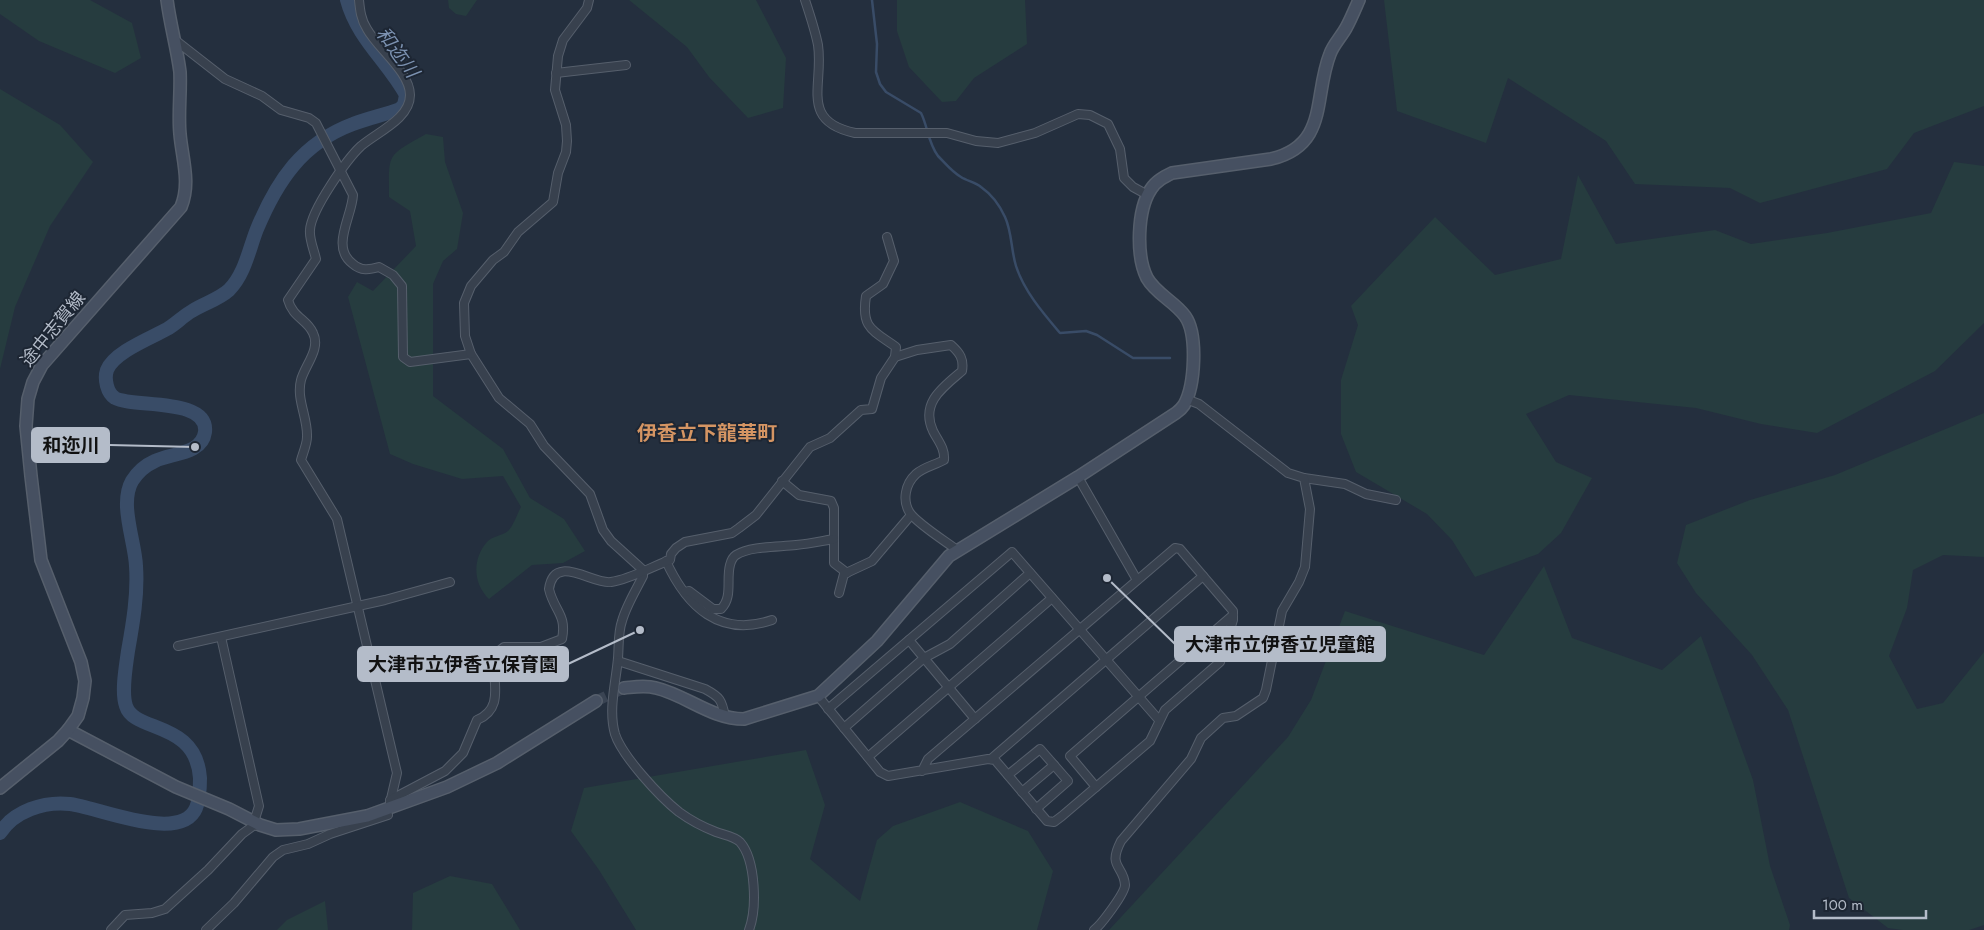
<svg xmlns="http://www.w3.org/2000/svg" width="1984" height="930" font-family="Jost,'Noto Sans JP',sans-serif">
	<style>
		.green { fill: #263c3f }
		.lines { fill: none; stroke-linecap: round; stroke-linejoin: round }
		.stream { stroke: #394c67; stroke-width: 2.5 }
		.river { stroke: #394c67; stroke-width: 14 }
		.secondary-tunnel { stroke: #3a4453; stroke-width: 11; stroke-dasharray: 11 5.5; stroke-linecap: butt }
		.street-casing { stroke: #565f6c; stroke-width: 10 }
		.secondary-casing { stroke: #565f6c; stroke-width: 14 }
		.street { stroke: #38414e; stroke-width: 8 }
		.secondary { stroke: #465061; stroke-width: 11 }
		.labels { text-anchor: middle; stroke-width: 4; stroke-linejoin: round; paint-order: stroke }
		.street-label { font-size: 18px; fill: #b4bcc9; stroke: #1d2633 }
		.water-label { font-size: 19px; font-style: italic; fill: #7c92b1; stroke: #1d2633 }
		.quarter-label { font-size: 20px; font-weight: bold; fill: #d59563; stroke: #1d2633 }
		.leader { fill: none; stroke: #b4bcc9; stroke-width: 2 }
		.callout-dot { fill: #b4bcc9; stroke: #1d2633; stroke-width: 2 }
		.callout { fill: #b4bcc9; stroke: #b4bcc9; stroke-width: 2 }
		.callout-label { font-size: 19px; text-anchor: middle; font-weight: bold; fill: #111 }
	</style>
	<rect width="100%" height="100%" fill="#242f3e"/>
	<g class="green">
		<path d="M 0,0 L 90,0 L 132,23 L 141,58 L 115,73 L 39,41 L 0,14 Z"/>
		<path d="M 448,0 L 477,0 L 466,16 L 456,14 L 449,8 Z"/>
		<path d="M 629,0 L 756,0 L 786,58 L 783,108 L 748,118 L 709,77 L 687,47 Z"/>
		<path d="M 897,0 L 1025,0 L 1027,44 L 974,78 L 956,101 L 942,102 L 909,67 L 897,31 Z"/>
		<path d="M 1384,0 L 1984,0 L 1984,106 L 1914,133 L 1887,169 L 1760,203 L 1730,188 L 1635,184 L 1606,141 L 1508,78 L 1486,143 L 1397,111 Z"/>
		<path d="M 0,89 L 60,125 L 93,162 L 50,226 L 15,307 L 0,369 Z"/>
		<path d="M 426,134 L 443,137 L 445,162 L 463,213 L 457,249 L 443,261 L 433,284 L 433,396 L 503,449 L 530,498 L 564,519 L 585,551 L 563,563 L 532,565 L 489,599 C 473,584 472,559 487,542 C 492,536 502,536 508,531 C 514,525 517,514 521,507 L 503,476 L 462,479 L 413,464 L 390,454 L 348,297 L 357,282 L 373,291 L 416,246 L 410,211 L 389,197 C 389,152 386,157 426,134 Z"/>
		<path d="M 1954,162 L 1984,166 L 1984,323 L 1935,371 L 1817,433 L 1761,424 L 1696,408 L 1569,395 L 1526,414 L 1556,462 L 1592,478 L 1561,533 L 1538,554 L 1475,577 L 1452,540 L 1427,514 L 1356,472 L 1341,434 L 1341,380 L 1358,325 L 1351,306 L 1435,217 L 1495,275 L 1561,259 L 1578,175 L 1616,244 L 1715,230 L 1751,244 L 1827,233 L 1931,213 Z"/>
		<path d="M 1984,413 L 1984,557 L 1943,555 L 1913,570 L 1907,608 L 1889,656 L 1917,709 L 1943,703 L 1984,652 L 1984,925 L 1969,930 L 1903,930 L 1888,928 L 1849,898 L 1788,710 L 1752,655 L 1696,593 L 1677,563 L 1686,525 L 1750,500 L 1835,475 Z"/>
		<path d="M 1544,566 L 1572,638 L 1662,670 L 1701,636 L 1753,780 L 1770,866 L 1790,925 L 1789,930 L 1109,930 L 1288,737 L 1311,700 L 1345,611 L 1484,655 Z"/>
		<path d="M 806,750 L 825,805 L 810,859 L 860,901 L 877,840 L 893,826 L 960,802 L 1028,831 L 1053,871 L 1037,930 L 636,930 L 599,870 L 571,831 L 584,788 Z"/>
		<path d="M 450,876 L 492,884 L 520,930 L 412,930 L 413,893 Z"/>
		<path d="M 325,901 L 328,930 L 277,930 L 287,920 Z"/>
	</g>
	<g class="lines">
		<path class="stream" d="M 872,0 L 877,44 L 876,72 L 880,84 L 886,92 L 921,113 C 928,127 928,143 938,156 C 945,163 952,172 961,177 C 967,181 975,182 981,187 C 991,194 1000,206 1005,217 C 1012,232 1011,250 1016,266 C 1024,291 1043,313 1060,333 L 1086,331 L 1097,335 L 1133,358 L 1170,358"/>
		<path class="river" d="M 0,833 C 14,811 44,801 70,804 C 97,807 181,844 196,808 C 200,799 200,787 200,778 C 196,720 134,733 126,706 C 121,692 126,666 128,651 C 133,623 138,594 136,566 C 135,541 119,504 132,481 C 137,473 146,465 155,461 C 170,453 202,455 205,432 C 209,397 133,408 115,398 C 107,393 104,379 107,370 C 114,352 151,338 167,329 C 176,324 183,316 192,311 C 204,303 218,300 229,290 C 245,274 249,249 257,229 C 277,181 302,143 353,124 C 368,118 384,115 400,109 L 404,105 L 406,95 C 388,62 357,38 347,0"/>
		<path class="secondary-tunnel" d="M 596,701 L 624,688"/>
		<g class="street-casing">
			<g id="street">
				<path d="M 359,0 C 360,10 361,20 367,29 C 378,49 410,72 410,95 C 410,119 377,132 361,146 C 347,159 311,210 310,230 C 309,239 314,250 316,259 L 288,300 C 293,318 307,319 313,333 C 321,349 305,365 301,380 C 296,399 308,418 307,437 C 307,444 303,453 301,460 L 337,519 L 397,773 L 390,803"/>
				<path d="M 805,0 C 810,15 815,30 818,45 C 824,85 799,121 855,133 L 947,133 L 976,141 L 998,143 L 1035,133 L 1078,114 L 1090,115 L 1108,124 L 1120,149 L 1124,178 L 1133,187 L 1144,193"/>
				<path d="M 175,40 L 225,79 L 262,96 L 281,110 L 309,118 L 316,123 L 353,195 C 352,217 330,247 353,264 C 361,271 369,270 379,267 L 393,275 L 402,286 L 403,357 L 410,362 L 471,354 L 499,398 L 530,424 L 544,446 L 590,494 L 603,530 L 611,541 L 643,570 L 643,576 C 636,590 626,606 622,621 C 618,632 619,646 618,658 C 616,682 608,710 615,734 C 622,756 660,797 679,812 C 690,820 703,827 716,832 C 724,835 734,836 740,842 C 756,860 757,909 749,930"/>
				<path d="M 556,73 L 626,65"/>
				<path d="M 471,354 L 465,336 L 464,303 L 471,286 L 493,260 L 504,252 L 518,232 L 553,202 L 558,173 L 566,152 L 567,141 L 566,125 L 555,90 L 558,56 L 563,40 L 587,8 L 589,0"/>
				<path d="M 895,357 L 917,350 L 951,345 C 960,353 964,359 962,371 C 943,387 920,403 933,431 C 938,441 945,448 944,460 C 935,465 924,467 916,474 C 905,484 902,501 910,513 C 918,524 945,541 957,550"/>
				<path d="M 1078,477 L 1137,580"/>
				<path d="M 1304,478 L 1345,484 L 1366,494 L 1396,500"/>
				<path d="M 782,481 L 799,495 L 831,501 L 834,508 L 834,563 L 847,573"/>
				<path d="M 666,561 C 687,607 720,638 772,620"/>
				<path d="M 685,592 L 689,591 L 713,609 L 721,609 C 733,597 726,580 730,565 C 731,561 733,557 736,555 C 750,546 779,547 796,545 C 809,544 822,541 834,539"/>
				<path d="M 839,593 L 844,574 L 872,561 L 911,515"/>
				<path d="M 221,637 L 259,806 L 254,822"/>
				<path d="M 909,640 L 975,719"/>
				<path d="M 178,646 L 385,600 L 450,582"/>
				<path d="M 618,661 L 705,689 C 720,697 722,700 725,717"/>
				<path d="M 818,696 L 880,772 L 888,776 L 988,759 L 995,760 L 1047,821 L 1054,822 L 1062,816 L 1150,741 L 1165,710 L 1220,662 L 1233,620 L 1233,611 L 1180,549 L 1175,548 L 928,759 L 922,771"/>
				<path d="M 828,709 L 1012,552 L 1159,720"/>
				<path d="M 844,728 L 924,658 L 950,644 L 1030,573"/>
				<path d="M 868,757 L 1052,598"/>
				<path d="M 991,759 L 1203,576"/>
				<path d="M 1008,775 L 1040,749 L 1068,781 L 1036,809"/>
				<path d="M 1096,787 L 1070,756 L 1233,615"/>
				<path d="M 1022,792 L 1054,765"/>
				<path d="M 390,800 L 445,771 L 463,753 L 477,720 C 514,704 479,663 504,647 L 541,647 L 562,639 C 567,614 554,611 549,589 C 554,552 593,585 611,582 C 631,579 651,567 670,560 L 671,554 L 676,548 L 685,542 L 732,533 L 739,528 L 756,515 L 810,447 L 830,438 L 861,410 L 872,409 L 881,378 L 895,357 L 896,347 C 872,330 861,328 866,296 L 883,284 L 894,261 L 887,237"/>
				<path d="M 111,930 L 125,915 L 152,913 L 165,909 L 208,870 L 242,834 L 253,826 L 260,825"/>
				<path d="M 206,930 L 234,903 L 273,857 L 283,850 L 308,844 L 330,834 L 388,815"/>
				<path d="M 1094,930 C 1101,925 1125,893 1125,885 C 1124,865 1107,868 1121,841 L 1191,759 L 1201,738 L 1223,718 L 1236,716 L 1263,698 L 1266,690 L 1282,611 L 1299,582 L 1305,567 L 1310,509 L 1304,478 L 1288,473 L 1199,404 L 1186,399"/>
			</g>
		</g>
		<g class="secondary-casing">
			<g id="secondary">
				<path d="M 624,688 C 635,687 645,685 656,688 C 686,695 711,719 744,719 L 818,696 L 877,641 L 949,556 L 1078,477 L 1176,413 C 1179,411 1182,408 1184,405 C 1195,386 1198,334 1185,316 C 1174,301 1156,294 1147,278 C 1136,256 1137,210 1151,189 C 1156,181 1164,177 1172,173 L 1271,159 C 1329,145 1313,97 1330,54 C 1333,45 1341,37 1346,28 C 1351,19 1355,9 1359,0"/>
				<path d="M 68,730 L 176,787 L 229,809 L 260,825 L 276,830 L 299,829 L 367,816 L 447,787 L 497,763 L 596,701"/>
				<path d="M 0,788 L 58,741 L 68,730 L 78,716 L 83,698 L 85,681 L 81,662 L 41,560 L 31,476 L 26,426 L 28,399 L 33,382 L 42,365 L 181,207 C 191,183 182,158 180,134 C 178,114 181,93 180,72 C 177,48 170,24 167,0"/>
			</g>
		</g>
		<use href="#street" class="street"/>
		<use href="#secondary" class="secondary"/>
	</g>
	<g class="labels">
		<g class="street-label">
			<text transform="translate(53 329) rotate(-51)" y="6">途中志賀線</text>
		</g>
		<g class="water-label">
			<text transform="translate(398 52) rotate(54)" y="7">和迩川</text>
		</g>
		<g class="quarter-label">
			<text x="707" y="440">伊香立下龍華町</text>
		</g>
	</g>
	<path class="leader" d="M195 447L109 445M1107 578L1175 644M640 630L568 664"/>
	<g class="callout-dot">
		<circle cx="195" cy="447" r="5"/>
		<circle cx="1107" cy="578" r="5"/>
		<circle cx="640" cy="630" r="5"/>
	</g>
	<g class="callout">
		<rect x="32" y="428" width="77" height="34" rx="5"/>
		<rect x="1175" y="627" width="210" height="34" rx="5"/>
		<rect x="358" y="647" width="210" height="34" rx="5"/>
	</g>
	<g class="callout-label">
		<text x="71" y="452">和迩川</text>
		<text x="1280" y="651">大津市立伊香立児童館</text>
		<text x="463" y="671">大津市立伊香立保育園</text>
	</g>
	<path d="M1814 910v8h112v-8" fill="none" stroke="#b4bcc9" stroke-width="2.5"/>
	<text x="1822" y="910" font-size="15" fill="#b4bcc9" stroke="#1d2633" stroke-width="4" paint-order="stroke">100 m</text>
</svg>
